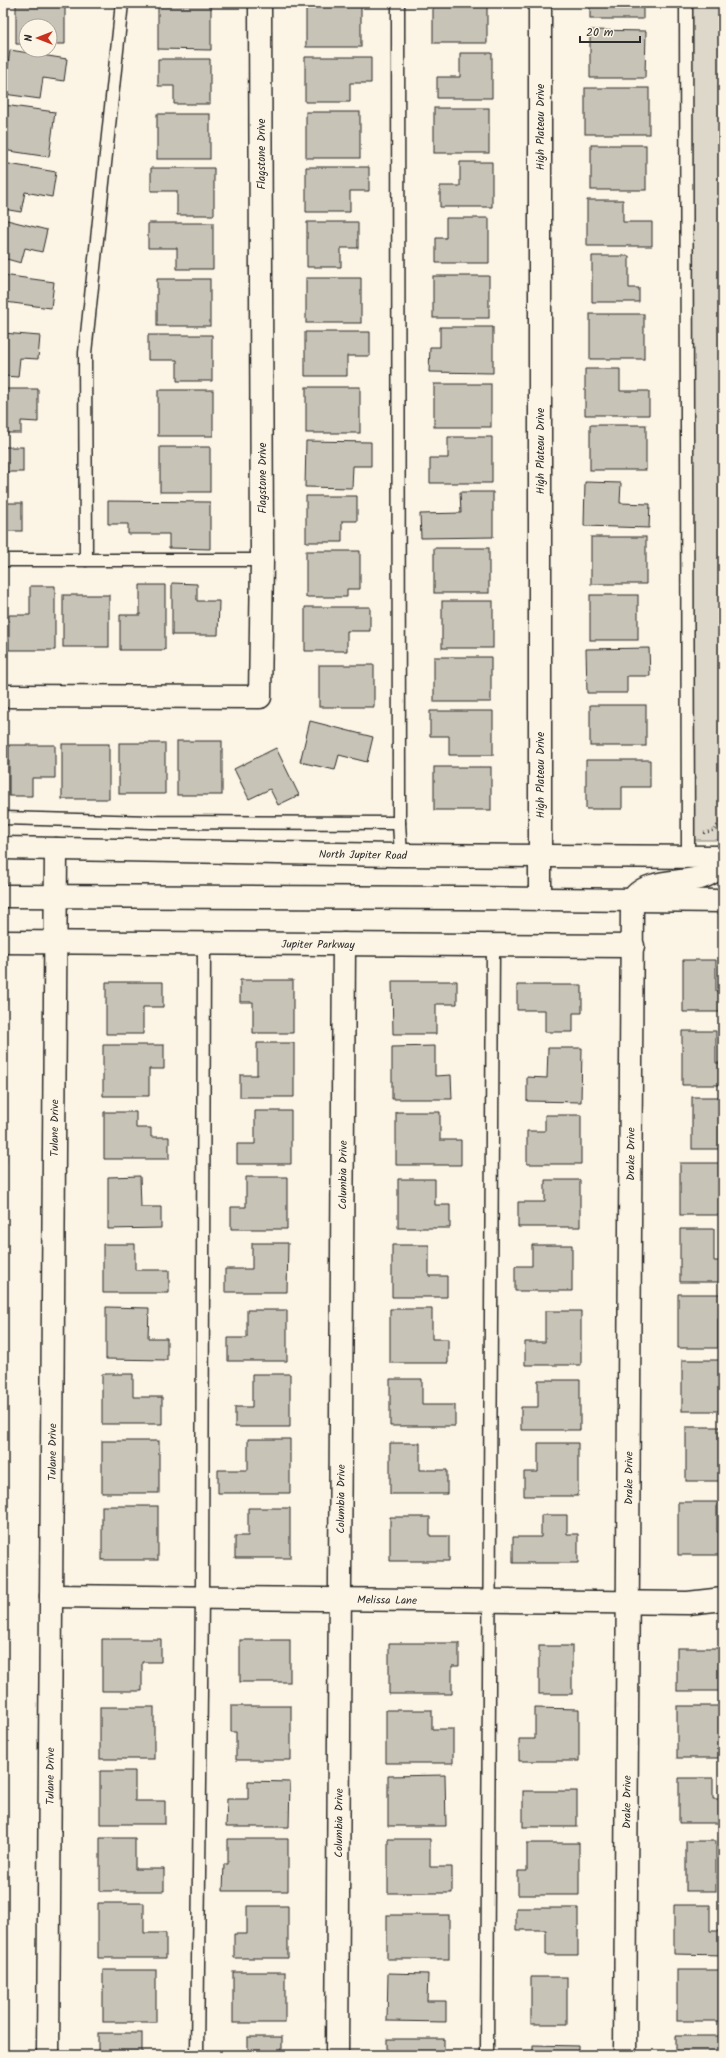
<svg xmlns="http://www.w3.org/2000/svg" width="726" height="2058" font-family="Kalam,sans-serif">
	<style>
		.green { fill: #ded8ca; stroke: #84827a }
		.building { fill: #c8c3b7; stroke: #2b2b2b }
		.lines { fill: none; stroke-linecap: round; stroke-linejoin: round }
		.service-casing { stroke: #2b2b2b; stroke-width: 15 }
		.minor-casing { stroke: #2b2b2b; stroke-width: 25 }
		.primary-casing { stroke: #2b2b2b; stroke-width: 25 }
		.path { stroke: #2b2b2b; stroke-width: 2.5; stroke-dasharray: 1 3; stroke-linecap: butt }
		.service { stroke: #fcf5e5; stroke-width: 12 }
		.minor { stroke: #fcf5e5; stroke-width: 22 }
		.primary { stroke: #fcf5e5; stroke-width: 22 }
		.labels { text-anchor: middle; stroke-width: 3.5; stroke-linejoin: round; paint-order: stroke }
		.street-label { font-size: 11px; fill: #2b2b2b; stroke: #fcf5e5 }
	</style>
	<rect width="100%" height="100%" fill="#fcf5e5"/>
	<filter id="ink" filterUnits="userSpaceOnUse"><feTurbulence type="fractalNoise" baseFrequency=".025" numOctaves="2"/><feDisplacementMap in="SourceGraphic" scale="8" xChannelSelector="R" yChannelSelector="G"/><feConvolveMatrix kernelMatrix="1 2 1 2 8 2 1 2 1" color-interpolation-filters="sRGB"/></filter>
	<g filter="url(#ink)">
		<path class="green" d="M 689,3 L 723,3 L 723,840 L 688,840 Z"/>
		<g class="building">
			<path d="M 16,3 L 65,3 L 65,44 L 50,44 L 50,26 L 26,26 L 26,44 L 16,44 Z"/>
			<rect x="306" y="3" width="55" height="44"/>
			<rect x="433" y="3" width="54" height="40"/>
			<rect x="590" y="3" width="53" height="16"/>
			<path d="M 158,4 L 211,4 L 211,50 L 158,49 Z"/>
			<path d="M 590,30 L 646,31 L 645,78 L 590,78 Z"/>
			<path d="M 10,50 L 67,59 L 64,81 L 43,78 L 40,99 L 4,94 Z"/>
			<path d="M 460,53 L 492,53 L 492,98 L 437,98 L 437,77 L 460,77 Z"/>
			<path d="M 305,57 L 371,57 L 371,83 L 350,83 L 350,102 L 305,102 Z"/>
			<path d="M 158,59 L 210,59 L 210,104 L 174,104 L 174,86 L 158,86 Z"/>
			<rect x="585" y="88" width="64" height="46"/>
			<path d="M 4,105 L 55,112 L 49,157 L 3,150 Z"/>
			<rect x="434" y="108" width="55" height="45"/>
			<rect x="306" y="112" width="54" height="46"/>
			<rect x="157" y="114" width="53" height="45"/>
			<rect x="591" y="145" width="55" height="45"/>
			<path d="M 460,162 L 492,162 L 492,207 L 440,207 L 440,186 L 460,186 Z"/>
			<path d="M 3,163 L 56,172 L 52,197 L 25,192 L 21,212 L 3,209 Z"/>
			<path d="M 306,167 L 369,167 L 369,191 L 350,191 L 350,212 L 306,212 Z"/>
			<path d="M 151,168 L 214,168 L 214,215 L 177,215 L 177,191 L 151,191 Z"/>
			<path d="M 587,200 L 623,200 L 623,222 L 652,222 L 652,246 L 587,246 Z"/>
			<path d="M 446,218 L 489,218 L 489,263 L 436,263 L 436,238 L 446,238 Z"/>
			<path d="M 3,219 L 47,230 L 42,252 L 25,248 L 21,263 L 3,258 Z"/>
			<path d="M 307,222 L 358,222 L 358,248 L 341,248 L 341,267 L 307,267 Z"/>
			<path d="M 148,223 L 213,223 L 213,269 L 177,269 L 177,248 L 148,248 Z"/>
			<path d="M 592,256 L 629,256 L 629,288 L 639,288 L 639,302 L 592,302 Z"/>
			<path d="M 3,275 L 54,282 L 51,308 L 5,302 L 3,318 Z"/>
			<rect x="433" y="276" width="56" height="42"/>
			<rect x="306" y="278" width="55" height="45"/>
			<rect x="157" y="279" width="53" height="47"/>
			<rect x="590" y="314" width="54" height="45"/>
			<path d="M 440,327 L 493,327 L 493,373 L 429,372 L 430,347 L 440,347 Z"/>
			<path d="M 305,332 L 370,332 L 370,356 L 347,356 L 347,376 L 305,376 Z"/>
			<path d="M 3,333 L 40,336 L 38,359 L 20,358 L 18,377 L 3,376 Z"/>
			<path d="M 148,335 L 212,335 L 212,381 L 177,381 L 177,360 L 148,360 Z"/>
			<path d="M 585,369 L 620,369 L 620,391 L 649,391 L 649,415 L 585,415 Z"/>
			<rect x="434" y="384" width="57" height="43"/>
			<rect x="306" y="387" width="54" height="46"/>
			<path d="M 3,389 L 38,389 L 38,422 L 21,421 L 21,433 L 3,433 Z"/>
			<rect x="158" y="390" width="55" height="46"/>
			<rect x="590" y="425" width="56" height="45"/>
			<path d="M 448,437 L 492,437 L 492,483 L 430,483 L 430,458 L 448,458 Z"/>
			<path d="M 306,441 L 371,442 L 371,466 L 353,466 L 352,488 L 305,487 Z"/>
			<rect x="3" y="447" width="20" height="25"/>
			<rect x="160" y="447" width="50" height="45"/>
			<path d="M 585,482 L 621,483 L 620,503 L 650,504 L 649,528 L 584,526 Z"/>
			<path d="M 460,492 L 493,492 L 493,537 L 421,538 L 420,514 L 461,513 Z"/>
			<path d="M 306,496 L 357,496 L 357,521 L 342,521 L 342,542 L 306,542 Z"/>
			<path d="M 108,501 L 210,502 L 210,549 L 169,548 L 169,534 L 128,534 L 128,524 L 108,524 Z"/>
			<rect x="3" y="503" width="19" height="28"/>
			<rect x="591" y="537" width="55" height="47"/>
			<rect x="434" y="548" width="55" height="45"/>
			<path d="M 306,551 L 360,551 L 360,589 L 347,589 L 347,597 L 306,597 Z"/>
			<path d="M 172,583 L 197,584 L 197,601 L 219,601 L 218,635 L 172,635 Z"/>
			<path d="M 140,585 L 165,585 L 165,650 L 120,650 L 120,615 L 140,615 Z"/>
			<path d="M 30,586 L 55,586 L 55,650 L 9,650 L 9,615 L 30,615 Z"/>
			<rect x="63" y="595" width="46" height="52"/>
			<rect x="590" y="595" width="48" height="45"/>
			<rect x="442" y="601" width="51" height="47"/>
			<path d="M 305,607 L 370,607 L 370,631 L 347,631 L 347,651 L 305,651 Z"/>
			<path d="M 649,648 L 650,676 L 627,676 L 627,693 L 587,693 L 586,649 Z"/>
			<rect x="434" y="657" width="57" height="45"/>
			<rect x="319" y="665" width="55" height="42"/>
			<rect x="590" y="705" width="56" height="41"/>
			<path d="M 430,711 L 493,711 L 493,755 L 449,755 L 449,736 L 430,736 Z"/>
			<path d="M 310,721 L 373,737 L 367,762 L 339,755 L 335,770 L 300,762 Z"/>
			<rect x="177" y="741" width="45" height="54"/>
			<rect x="119" y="743" width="46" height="51"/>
			<rect x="62" y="744" width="47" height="55"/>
			<path d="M 9,745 L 55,745 L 55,778 L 32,778 L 32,796 L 9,796 Z"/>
			<path d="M 276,748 L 299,795 L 278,805 L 270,789 L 249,799 L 234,769 Z"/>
			<path d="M 586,760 L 650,760 L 650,787 L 622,787 L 622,809 L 586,809 Z"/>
			<rect x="434" y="767" width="57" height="43"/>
			<path d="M 683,960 L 716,960 L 716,991 L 723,991 L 723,1012 L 683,1012 Z"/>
			<path d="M 240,980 L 293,980 L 293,1033 L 253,1033 L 253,1002 L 240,1002 Z"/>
			<rect x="3" y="981" width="3" height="24"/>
			<path d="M 392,981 L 457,981 L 457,1004 L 436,1004 L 436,1034 L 393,1034 Z"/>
			<path d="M 106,982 L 163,982 L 163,1007 L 143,1007 L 143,1034 L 106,1034 Z"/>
			<path d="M 517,985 L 582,985 L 582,1013 L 573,1013 L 573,1032 L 545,1032 L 545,1010 L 517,1010 Z"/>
			<path d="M 682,1031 L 716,1031 L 716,1063 L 723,1063 L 723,1085 L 682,1085 Z"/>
			<path d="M 257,1043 L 294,1043 L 294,1097 L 240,1097 L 240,1075 L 257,1075 Z"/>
			<path d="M 103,1045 L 164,1045 L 164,1069 L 149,1069 L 149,1096 L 103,1096 Z"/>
			<path d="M 435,1046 L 435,1076 L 451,1075 L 452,1099 L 392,1099 L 392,1047 Z"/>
			<path d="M 548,1048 L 582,1048 L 581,1102 L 527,1101 L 527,1077 L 547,1078 Z"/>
			<rect x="692" y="1097" width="31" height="52"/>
			<path d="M 255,1111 L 291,1111 L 291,1164 L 237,1164 L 237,1144 L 255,1144 Z"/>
			<path d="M 104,1112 L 136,1112 L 136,1128 L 151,1128 L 151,1137 L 169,1137 L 169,1159 L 104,1159 Z"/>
			<path d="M 396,1112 L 440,1112 L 440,1140 L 461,1140 L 461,1165 L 396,1165 Z"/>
			<path d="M 545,1115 L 581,1115 L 581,1164 L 527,1164 L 527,1131 L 545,1131 Z"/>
			<rect x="3" y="1130" width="3" height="32"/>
			<rect x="680" y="1163" width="43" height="52"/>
			<rect x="3" y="1175" width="1" height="51"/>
			<path d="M 140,1176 L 141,1207 L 161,1207 L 161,1228 L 108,1229 L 108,1177 Z"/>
			<path d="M 246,1177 L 287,1177 L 287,1229 L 231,1229 L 231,1207 L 246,1207 Z"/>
			<path d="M 398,1179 L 435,1179 L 435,1205 L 450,1205 L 450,1228 L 398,1228 Z"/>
			<path d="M 545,1180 L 580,1180 L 580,1227 L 518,1227 L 518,1202 L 545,1202 Z"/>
			<path d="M 680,1229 L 714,1229 L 714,1261 L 723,1261 L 723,1282 L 680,1282 Z"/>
			<path d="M 252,1243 L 288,1243 L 287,1292 L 225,1292 L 225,1269 L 252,1269 Z"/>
			<path d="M 103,1244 L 135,1244 L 135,1270 L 169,1270 L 169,1293 L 103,1293 Z"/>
			<path d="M 392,1245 L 429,1245 L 429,1276 L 447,1276 L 447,1297 L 392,1297 Z"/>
			<path d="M 532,1245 L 572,1245 L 572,1291 L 515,1291 L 515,1266 L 532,1266 Z"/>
			<path d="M 678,1294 L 723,1294 L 723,1319 L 718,1319 L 718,1348 L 678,1348 Z"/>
			<path d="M 106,1307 L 149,1308 L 148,1338 L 167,1338 L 167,1360 L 106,1359 Z"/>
			<path d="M 390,1309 L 432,1309 L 432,1339 L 448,1339 L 448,1363 L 390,1363 Z"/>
			<path d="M 247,1310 L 287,1310 L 287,1361 L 228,1361 L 228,1338 L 247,1338 Z"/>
			<path d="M 545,1311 L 581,1311 L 581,1365 L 525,1365 L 525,1342 L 545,1342 Z"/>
			<rect x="682" y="1360" width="40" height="51"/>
			<path d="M 102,1374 L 133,1374 L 133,1397 L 162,1397 L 162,1424 L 102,1424 Z"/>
			<path d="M 252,1374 L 290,1374 L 290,1427 L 235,1427 L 235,1407 L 252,1407 Z"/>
			<path d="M 390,1379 L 422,1379 L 422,1405 L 455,1405 L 455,1426 L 390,1426 Z"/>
			<path d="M 538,1380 L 580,1380 L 580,1430 L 521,1430 L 521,1407 L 538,1407 Z"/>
			<rect x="686" y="1427" width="36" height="54"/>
			<path d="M 248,1439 L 290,1439 L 290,1493 L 218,1493 L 218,1470 L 248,1470 Z"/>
			<rect x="102" y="1441" width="57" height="52"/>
			<path d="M 390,1443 L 420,1443 L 420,1470 L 447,1470 L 447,1494 L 390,1494 Z"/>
			<path d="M 538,1443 L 578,1443 L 578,1496 L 524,1496 L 524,1472 L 538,1472 Z"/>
			<path d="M 678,1502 L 717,1502 L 717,1532 L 723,1532 L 723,1555 L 678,1555 Z"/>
			<rect x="102" y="1506" width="56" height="54"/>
			<path d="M 248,1508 L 290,1508 L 290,1558 L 235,1558 L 235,1536 L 248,1536 Z"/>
			<path d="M 541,1515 L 567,1515 L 567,1534 L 578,1534 L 578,1563 L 513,1563 L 513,1537 L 541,1537 Z"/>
			<path d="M 390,1517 L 430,1517 L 430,1536 L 449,1536 L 449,1561 L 390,1561 Z"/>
			<rect x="3" y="1576" width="1" height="51"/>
			<path d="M 102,1639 L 161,1639 L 161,1662 L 142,1662 L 142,1691 L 102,1691 Z"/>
			<rect x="240" y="1640" width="50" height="42"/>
			<path d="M 389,1643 L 459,1643 L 459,1666 L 452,1666 L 452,1694 L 389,1694 Z"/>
			<rect x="539" y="1646" width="33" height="48"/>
			<rect x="677" y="1648" width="46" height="43"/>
			<path d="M 231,1706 L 291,1706 L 291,1760 L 236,1760 L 236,1732 L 231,1732 Z"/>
			<rect x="677" y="1706" width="46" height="52"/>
			<rect x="100" y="1707" width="54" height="52"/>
			<path d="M 535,1708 L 579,1709 L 579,1761 L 519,1761 L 519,1739 L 535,1739 Z"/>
			<path d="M 386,1710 L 432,1710 L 432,1729 L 453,1729 L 453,1763 L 386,1763 Z"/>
			<path d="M 3,1716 L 6,1716 L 4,1764 L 3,1764 Z"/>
			<path d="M 100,1771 L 135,1771 L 135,1801 L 165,1801 L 165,1824 L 100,1824 Z"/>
			<path d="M 445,1775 L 446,1826 L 388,1826 L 388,1776 Z"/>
			<path d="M 679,1778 L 713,1778 L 713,1799 L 723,1799 L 723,1823 L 679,1823 Z"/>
			<path d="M 248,1781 L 290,1782 L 289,1827 L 226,1827 L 227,1799 L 248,1799 Z"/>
			<rect x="523" y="1791" width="54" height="36"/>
			<path d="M 100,1838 L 135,1838 L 135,1869 L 164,1869 L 164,1891 L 100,1891 Z"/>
			<path d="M 228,1839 L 288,1839 L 288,1891 L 223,1891 L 224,1864 L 228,1864 Z"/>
			<path d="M 388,1839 L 430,1839 L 430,1867 L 452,1867 L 452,1893 L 388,1893 Z"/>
			<rect x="686" y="1841" width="30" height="50"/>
			<path d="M 527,1843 L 579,1843 L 579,1895 L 518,1895 L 518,1871 L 527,1871 Z"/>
			<path d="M 98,1903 L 144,1903 L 144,1933 L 166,1933 L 166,1958 L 98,1958 Z"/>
			<path d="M 674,1905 L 710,1905 L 710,1931 L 723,1931 L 723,1955 L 674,1954 Z"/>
			<path d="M 247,1906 L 288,1906 L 288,1958 L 234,1958 L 234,1934 L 247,1934 Z"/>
			<path d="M 516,1908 L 578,1908 L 578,1955 L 546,1955 L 546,1930 L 516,1930 Z"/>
			<rect x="387" y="1915" width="62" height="44"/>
			<rect x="103" y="1970" width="53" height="52"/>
			<rect x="677" y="1970" width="46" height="51"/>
			<rect x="233" y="1972" width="52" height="51"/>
			<path d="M 388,1973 L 428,1974 L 427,2001 L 446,2001 L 446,2022 L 387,2021 Z"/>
			<rect x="531" y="1977" width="36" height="47"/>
			<rect x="98" y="2033" width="44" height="22"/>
			<rect x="676" y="2036" width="47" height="19"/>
			<rect x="248" y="2037" width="34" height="18"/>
			<rect x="387" y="2039" width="57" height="16"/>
			<path d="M 533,2045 L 578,2046 L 578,2055 L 533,2055 Z"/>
		</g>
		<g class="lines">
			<g class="service-casing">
				<g id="service">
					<path d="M 686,3 L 688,856"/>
					<path d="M 3,560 L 262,560"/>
					<path d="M 86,560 L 85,353 L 122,3"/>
					<path d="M 3,818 L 151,822 L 399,823 L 398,3"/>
					<path d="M 399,823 L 401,855"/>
					<path d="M 197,2055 L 202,1597 L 204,943"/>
					<path d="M 487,2055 L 493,945"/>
				</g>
			</g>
			<g class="minor-casing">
				<g id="minor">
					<path d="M 3,696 L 260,697 L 262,560 L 260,3"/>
					<path d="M 540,899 L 540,3"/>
					<path id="s1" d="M 3,942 L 633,946"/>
					<path id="s2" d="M 51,1596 L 688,1603 L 723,1599"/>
					<path id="s3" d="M 48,2055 L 56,849"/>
					<path id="s4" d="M 337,2055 L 344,944"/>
					<path id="s5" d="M 625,2055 L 632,901"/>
				</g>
			</g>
			<g class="primary-casing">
				<g id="primary">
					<path id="s6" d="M 3,848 L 395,855 L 723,857"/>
					<path d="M 3,896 L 463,898 L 723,901"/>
					<path d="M 632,901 C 641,880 680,883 700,878 C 708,876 716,870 723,866"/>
				</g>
			</g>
			<g class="path">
				<path d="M 723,5 L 723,36"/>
				<path d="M 714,829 L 723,819"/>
				<path d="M 704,833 L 723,828"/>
			</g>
			<use href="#service" class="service"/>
			<use href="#minor" class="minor"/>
			<use href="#primary" class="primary"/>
		</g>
	</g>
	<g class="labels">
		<g class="street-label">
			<text transform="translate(540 127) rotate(-90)" y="4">High Plateau Drive</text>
			<text transform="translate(261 154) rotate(-90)" y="4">Flagstone Drive</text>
			<text transform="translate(540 451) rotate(-90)" y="4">High Plateau Drive</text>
			<text transform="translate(262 478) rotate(-90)" y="4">Flagstone Drive</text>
			<text transform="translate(540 775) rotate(-90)" y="4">High Plateau Drive</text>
			<text dy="4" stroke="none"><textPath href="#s6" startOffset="360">North Jupiter Road</textPath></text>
			<text dy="4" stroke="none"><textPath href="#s1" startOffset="315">Jupiter Parkway</textPath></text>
			<text dy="4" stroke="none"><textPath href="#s3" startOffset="927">Tulane Drive</textPath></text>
			<text dy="4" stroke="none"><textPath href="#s5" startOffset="901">Drake Drive</textPath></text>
			<text dy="4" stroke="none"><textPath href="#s4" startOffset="880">Columbia Drive</textPath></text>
			<text dy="4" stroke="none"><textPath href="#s3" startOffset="603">Tulane Drive</textPath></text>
			<text dy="4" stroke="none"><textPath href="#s5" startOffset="577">Drake Drive</textPath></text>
			<text dy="4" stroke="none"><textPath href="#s4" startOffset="556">Columbia Drive</textPath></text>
			<text dy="4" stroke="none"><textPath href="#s2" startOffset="336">Melissa Lane</textPath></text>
			<text dy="4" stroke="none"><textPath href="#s3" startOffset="279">Tulane Drive</textPath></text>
			<text dy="4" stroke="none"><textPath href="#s5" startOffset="253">Drake Drive</textPath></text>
			<text dy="4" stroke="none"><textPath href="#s4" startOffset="232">Columbia Drive</textPath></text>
		</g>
	</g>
	<rect width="726" height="2058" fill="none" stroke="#fcf5e5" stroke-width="16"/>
	<rect x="8" y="8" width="710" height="2042" fill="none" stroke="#2b2b2b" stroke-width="1.5" filter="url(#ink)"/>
	<g transform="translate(38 38) rotate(270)"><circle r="19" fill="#fcf5e5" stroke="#a8a49b"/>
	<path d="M0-3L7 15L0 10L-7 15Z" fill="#c8321e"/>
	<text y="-6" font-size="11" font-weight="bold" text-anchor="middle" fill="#2b2b2b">N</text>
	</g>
	<path d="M580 36v6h60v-6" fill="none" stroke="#2b2b2b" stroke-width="2"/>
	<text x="586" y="36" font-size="12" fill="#2b2b2b" stroke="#fcf5e5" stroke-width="3" paint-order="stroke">20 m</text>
</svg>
